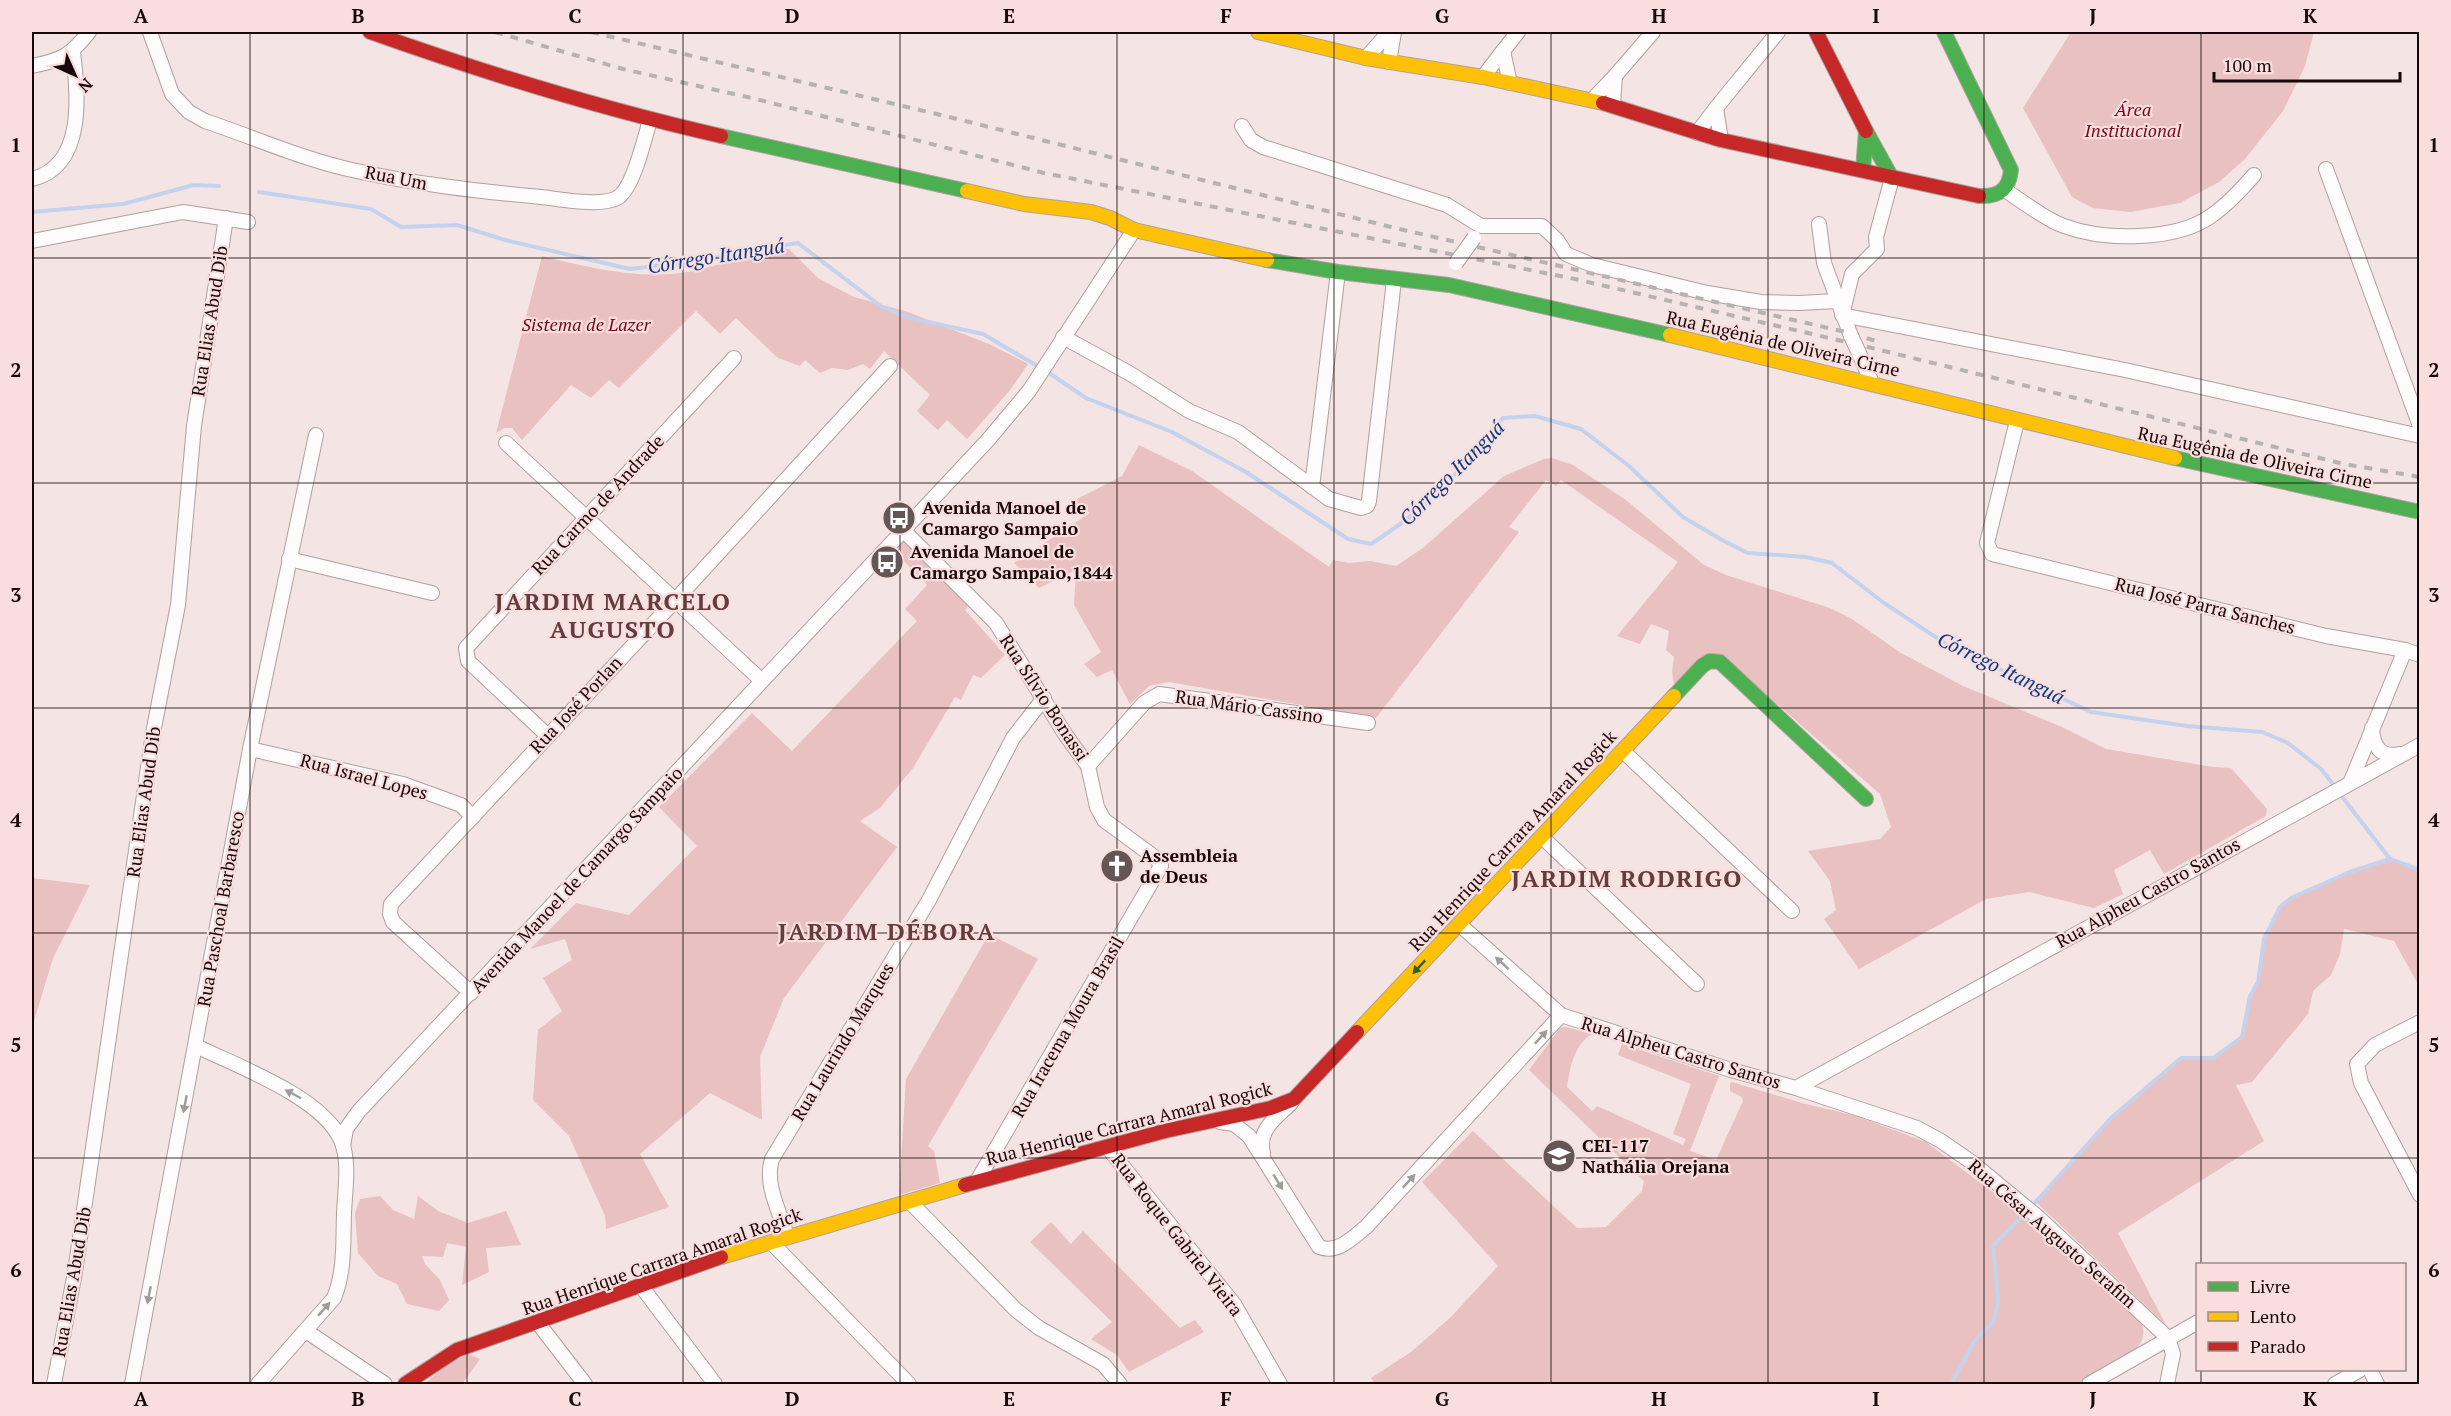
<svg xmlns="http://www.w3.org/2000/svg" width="2451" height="1416" font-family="'PT Serif',serif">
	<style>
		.green { fill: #e8c1c0 }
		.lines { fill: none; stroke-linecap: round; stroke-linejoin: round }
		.stream { stroke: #c5d2ee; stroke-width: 4 }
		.street-casing { stroke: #afa1a0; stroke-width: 16 }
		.fast-casing { stroke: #afa1a0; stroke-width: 16 }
		.slow-casing { stroke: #afa1a0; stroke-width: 16 }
		.jam-casing { stroke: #afa1a0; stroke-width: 16 }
		.street { stroke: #fdfbfb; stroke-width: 14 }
		.fast { stroke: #4caf50; stroke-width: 14 }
		.slow { stroke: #ffc107; stroke-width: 14 }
		.jam { stroke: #c62828; stroke-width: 14 }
		.rail { stroke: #b6b2b2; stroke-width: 4; stroke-dasharray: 8 8; stroke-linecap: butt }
		.street-bridge-casing { stroke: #afa1a0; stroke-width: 16; stroke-linecap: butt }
		.street-bridge { stroke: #fdfbfb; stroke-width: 14 }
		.oneway { fill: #a19a9a }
		.oneway2 { fill: #325c2c }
		.grid { fill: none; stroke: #170909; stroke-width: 1.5; stroke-opacity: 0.55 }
		.labels { text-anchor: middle; stroke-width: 4.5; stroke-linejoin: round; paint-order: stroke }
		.park-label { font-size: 18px; font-style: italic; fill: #72091c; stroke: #fadedd }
		.street-label { font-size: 18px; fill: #170909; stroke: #fadedd }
		.poi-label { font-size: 18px; font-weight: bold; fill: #170909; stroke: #fadedd; text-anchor: start }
		.water-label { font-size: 20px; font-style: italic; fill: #0b3a84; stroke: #fadedd }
		.district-label { font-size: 24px; font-weight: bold; letter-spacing: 1.5px; fill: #613d3d; stroke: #fadedd }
		.neatline { fill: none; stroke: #170909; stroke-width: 2 }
		.grid-label { font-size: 20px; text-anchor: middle; font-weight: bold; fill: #170909 }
	</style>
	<rect width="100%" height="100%" fill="#f4e4e3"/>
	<g class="green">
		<path d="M 2071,32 L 2314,32 L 2305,66 L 2283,111 L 2245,159 L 2219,182 L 2180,203 L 2130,212 L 2093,208 L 2072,197 L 2023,108 Z"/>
		<path d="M 764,247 L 789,249 L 819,279 L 854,297 L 908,312 L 989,344 L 1028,364 L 1011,389 L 967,439 L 947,420 L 938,430 L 917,411 L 930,395 L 884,351 L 870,369 L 863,364 L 848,370 L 832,368 L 820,373 L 805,360 L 800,366 L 778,358 L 736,318 L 720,334 L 696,311 L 619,388 L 609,380 L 591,398 L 571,385 L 522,440 L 512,428 L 504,428 L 496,433 L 542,256 C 590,268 644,281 694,271 C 718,266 741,256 764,247 Z"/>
		<path d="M 1139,445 L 1192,471 L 1329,567 L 1333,560 L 1349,563 L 1370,561 L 1396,566 L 1423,548 L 1504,476 L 1544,459 L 1552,458 L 1573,465 L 1626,500 L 1704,565 L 1726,575 L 1830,608 L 1852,619 L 1901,653 L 1963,686 L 2062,727 L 2106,749 L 2213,767 L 2231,768 L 2267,809 L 2266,816 L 2164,874 L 2150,850 L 2114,870 L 2123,894 L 2094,908 L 2029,892 L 1986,899 L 1859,969 L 1824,919 L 1836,910 L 1830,881 L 1808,851 L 1880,839 L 1891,827 L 1880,794 L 1721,655 L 1675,690 L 1672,672 L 1674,657 L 1666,650 L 1669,631 L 1651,624 L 1640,644 L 1617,636 L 1678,562 L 1561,480 L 1556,486 L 1546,480 L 1509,527 L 1519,532 L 1376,718 L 1169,682 L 1149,686 L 1130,704 L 1112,670 L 1097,677 L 1084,664 L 1101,652 L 1074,605 L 1076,570 L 1039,588 L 1014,563 L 1090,513 L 1073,501 L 1122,476 Z"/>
		<path d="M 903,540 L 968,606 L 965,610 L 1005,655 L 981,678 L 973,675 L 961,700 L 955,697 L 913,768 L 880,808 L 860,821 L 897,847 L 784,998 L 760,1057 L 762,1120 L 710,1093 L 640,1154 L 669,1207 L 606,1229 L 605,1216 L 569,1136 L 533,1100 L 538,1030 L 562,1011 L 543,978 L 572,960 L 565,939 L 530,949 L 576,903 L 629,915 L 697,846 L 659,807 L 752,713 L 792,751 L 917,621 L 905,609 L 927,585 L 893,550 Z"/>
		<path d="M 2390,859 L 2419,870 L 2419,986 L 2394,941 L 2344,929 L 2340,954 L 2331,975 L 2313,991 L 2308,1014 L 2252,1082 L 2236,1085 L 2264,1141 L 2118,1233 L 2166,1325 L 2036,1202 L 2111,1118 L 2181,1058 L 2213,1057 L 2242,1037 L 2250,996 L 2258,982 L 2264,939 L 2280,907 L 2293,897 L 2350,872 Z"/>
		<path d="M 32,878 L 90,885 L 53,958 L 32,1028 Z"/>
		<path d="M 989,934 L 1038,959 L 928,1146 L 934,1151 L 940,1183 L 899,1195 L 906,1079 Z"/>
		<path d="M 1566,1027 L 1592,1034 C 1574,1045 1570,1067 1567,1087 L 1592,1111 L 1597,1106 L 1683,1145 L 1686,1139 L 1673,1134 L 1691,1084 L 1618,1055 L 1622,1044 L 1719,1076 L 1690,1151 L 1716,1160 L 1743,1101 L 1742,1097 L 1730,1091 L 1730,1084 L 1732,1082 L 1802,1103 L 1856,1116 L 1926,1142 L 2023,1215 L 2142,1323 C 2145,1336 2143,1342 2133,1351 L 2077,1384 L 1375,1384 L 1371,1378 L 1411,1352 L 1451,1317 L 1498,1266 L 1422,1182 L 1473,1131 L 1577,1228 L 1606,1227 L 1642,1191 L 1644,1181 L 1529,1070 L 1560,1028 Z"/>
		<path d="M 380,1196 L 393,1210 L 414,1219 L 418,1196 L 438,1211 L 468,1223 L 506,1211 L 521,1245 L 486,1248 L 489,1272 L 462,1285 L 466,1247 L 447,1243 L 443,1257 L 422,1256 L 425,1264 L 440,1280 L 449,1300 L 439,1311 L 407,1304 L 397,1284 L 378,1276 L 358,1253 L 355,1213 L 360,1199 Z"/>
		<path d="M 1051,1222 L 1071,1244 L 1083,1231 L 1180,1328 L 1195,1320 L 1204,1332 L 1129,1372 L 1117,1355 L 1091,1339 L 1112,1322 L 1030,1242 Z"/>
		<path d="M 469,1354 L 480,1359 L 462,1384 L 425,1384 L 444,1366 Z"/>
	</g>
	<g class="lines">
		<g class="stream">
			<path d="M 259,192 L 371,209 L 401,227 L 457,225 L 505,240 L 630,269 L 711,259 L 736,252 L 798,243 L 882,307 L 910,318 L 983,334 L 1039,367"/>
			<path d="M 32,212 L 123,204 L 194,185 L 219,186"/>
			<path d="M 1046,371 L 1086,398 L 1172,432 L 1246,472 L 1348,539 L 1371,544 C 1400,525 1428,505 1451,479 C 1469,459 1485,437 1503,418 L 1535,416 L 1581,429 L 1629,466 L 1683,517 L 1722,540 L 1748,553 L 1806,557 L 1832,563 L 1884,603 L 1946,644 L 2091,712 L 2187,726 L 2262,732 L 2288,743 L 2321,769 L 2336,788"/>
			<path d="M 2340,794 L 2390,859 L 2420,870"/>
			<path d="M 2031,1207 L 2111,1118 L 2181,1058 L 2213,1058 L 2242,1037 L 2250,996 L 2258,982 L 2264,939 L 2280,907 L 2291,898 L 2350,872 L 2390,859"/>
			<path d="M 1951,1384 L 1975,1340 L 1994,1321 L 1998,1300 L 1993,1246 L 2026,1212"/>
		</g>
		<g class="street-casing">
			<g id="street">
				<path d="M 150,32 L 172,94 L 189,112 L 205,121 C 253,137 302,159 352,170 C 414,184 477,191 541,197 C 560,199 600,207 617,198 C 633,190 645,137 650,120"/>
				<path d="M 1503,51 L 1518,32"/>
				<path d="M 1366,58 L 1389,32"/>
				<path d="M 1389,62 L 1394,32"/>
				<path d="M 32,66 C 62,60 70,56 89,32"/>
				<path d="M 1615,76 L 1653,32"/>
				<path d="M 1483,77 L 1503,51 L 1510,83"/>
				<path d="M 1592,100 L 1615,76 L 1613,105"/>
				<path d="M 1716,108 L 1778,32"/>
				<path d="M 1242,126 L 1251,140 L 1263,147 L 1447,205 L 1481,226 L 1542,226 L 1557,240 L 1566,254 L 1592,265 L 1707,293 L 1761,302 L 1799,303 L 1837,301"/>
				<path d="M 1697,133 L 1716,108 L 1721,140"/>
				<path d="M 2326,169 L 2420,426"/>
				<path d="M 1892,178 L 1876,237 L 1877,249 L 1852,274 L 1842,315 L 2125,370 L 2420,436"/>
				<path d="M 32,179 C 86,166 78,93 73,52"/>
				<path d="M 2006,191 C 2024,202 2044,219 2064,226 C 2104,241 2176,241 2211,216 C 2227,205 2241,190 2254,175"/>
				<path d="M 1819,224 L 1824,263 L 1851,336"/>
				<path d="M 32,241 L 183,212 L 248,222"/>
				<path d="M 1063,337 L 1129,373 L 1189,411 L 1238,432 L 1329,499 L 1361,508 L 1367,506 L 1369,501 L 1394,280"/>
				<path d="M 1859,353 L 1872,383"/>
				<path d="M 2017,421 L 1987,543 L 1992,554 L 2326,636 L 2405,650 L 2420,655"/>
				<path d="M 506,443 L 762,681"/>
				<path d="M 1312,487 L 1338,272"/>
				<path d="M 904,531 L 996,623 L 1065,734 L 1088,766 L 1097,807 L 1104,820 L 1157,859 L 1161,866 L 977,1181"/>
				<path d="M 289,559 L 432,593"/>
				<path d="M 2372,728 C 2373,746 2380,758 2399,754"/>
				<path d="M 547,735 L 468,661 L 466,648 L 734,358"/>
				<path d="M 250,749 L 403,784 L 461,805 L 473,817"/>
				<path d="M 1623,751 L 1792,911"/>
				<path d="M 1088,766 L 1144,703 L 1159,694 L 1368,723"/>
				<path d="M 2351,781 L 2405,650"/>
				<path d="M 1542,837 L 1697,984"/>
				<path d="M 1459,924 L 1561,1015 L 1731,1070 L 1796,1088 L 1917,1128 L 1941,1141 L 1970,1161 L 2038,1217 L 2168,1338 L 2173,1354 L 2167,1384"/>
				<path d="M 471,993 L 393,922 L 390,914 L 391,904 L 669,607 L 890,366"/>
				<path d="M 2420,1022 L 2375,1045 L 2357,1064 L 2361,1083 L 2420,1195"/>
				<path d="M 196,1046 C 237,1066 322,1097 341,1140 C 350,1161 345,1190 344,1213 C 343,1242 345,1271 334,1298 L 258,1384"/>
				<path d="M 1796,1088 L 2420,745"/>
				<path d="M 1220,1122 L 1234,1124 L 1249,1136 L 1319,1247 C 1338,1254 1352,1238 1366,1227 L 1561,1015"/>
				<path d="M 343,1146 L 346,1129 L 359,1111 L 988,440 L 1029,391 L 1134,230"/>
				<path d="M 1108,1148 L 1234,1304 L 1280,1384"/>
				<path d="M 1263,1153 C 1257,1130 1276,1118 1291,1103"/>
				<path d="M 910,1202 L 1016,1310 L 1039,1328 L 1103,1364 L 1120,1384"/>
				<path d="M 787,1236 C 780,1213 764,1183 772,1159 L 929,900 L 1013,738 L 1044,698"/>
				<path d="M 771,1242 L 909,1384"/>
				<path d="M 641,1286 L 715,1384"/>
				<path d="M 538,1323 L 585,1384"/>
				<path d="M 306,1331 L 385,1384"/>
				<path d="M 2370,1370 L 2377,1384"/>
				<path d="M 54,1384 L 75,1272 L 153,733 L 178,605 L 194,426 L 226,218"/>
				<path d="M 132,1384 L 250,749 L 316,435"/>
				<path d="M 2089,1384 L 2198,1322"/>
				<path d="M 2335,1384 L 2360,1370"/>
			</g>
		</g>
		<g class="fast-casing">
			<g id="fast">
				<path d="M 1944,32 L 2011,170 C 2009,190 1999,197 1979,196"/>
				<path d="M 721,136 L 967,191"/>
				<path d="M 1863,170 L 1866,131 L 1892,178"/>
				<path d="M 1267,260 L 1338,272 L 1449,285 L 1670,335"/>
				<path d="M 2175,458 L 2420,512"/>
				<path d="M 1674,696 L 1702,666 L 1710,661 L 1720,662 L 1866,799"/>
			</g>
		</g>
		<g class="slow-casing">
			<g id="slow">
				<path d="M 1258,32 L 1366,58 L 1483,77 L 1603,103"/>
				<path d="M 967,191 L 1024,204 L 1091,212 L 1110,218 L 1134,230 L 1267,260"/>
				<path d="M 1670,335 L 2175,458"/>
				<path d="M 1357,1032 L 1674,696"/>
				<path d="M 721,1257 L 965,1185"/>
			</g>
		</g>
		<g class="jam-casing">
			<g id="jam">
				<path d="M 370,32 C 485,73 602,109 721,136"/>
				<path d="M 1816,32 L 1866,131"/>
				<path d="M 1603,103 L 1721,140 L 1979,196"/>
				<path d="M 965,1185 L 1165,1131 L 1271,1108 L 1294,1099 L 1357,1032"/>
				<path d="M 405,1384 L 457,1350 L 721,1257"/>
			</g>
		</g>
		<use href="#street" class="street"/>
		<use href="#fast" class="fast"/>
		<use href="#slow" class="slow"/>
		<use href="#jam" class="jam"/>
		<g class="rail">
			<path d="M 495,32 L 623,69 L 756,99 L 1044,173 L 1575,279 L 1868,347 L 2344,464 L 2420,477"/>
			<path d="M 591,32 L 941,115 L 1391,227 L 1850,333 L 1876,341"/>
		</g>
		<g class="street-bridge-casing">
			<g id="street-bridge">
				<path d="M 1456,263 L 1474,238"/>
				<path d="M 1851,336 L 1859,353"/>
			</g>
		</g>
		<use href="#street-bridge" class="street-bridge"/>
	</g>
	<defs><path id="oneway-solid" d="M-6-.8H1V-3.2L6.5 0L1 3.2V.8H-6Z" transform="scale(1.5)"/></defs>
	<g class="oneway">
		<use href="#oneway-solid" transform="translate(1502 963) rotate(-138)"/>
		<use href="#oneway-solid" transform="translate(1541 1037) rotate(-47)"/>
		<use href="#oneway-solid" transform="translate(293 1094) rotate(-152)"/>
		<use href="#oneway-solid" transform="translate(185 1104) rotate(101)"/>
		<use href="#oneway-solid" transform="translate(1409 1181) rotate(-47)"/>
		<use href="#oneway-solid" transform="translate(1278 1182) rotate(59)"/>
		<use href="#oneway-solid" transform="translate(149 1295) rotate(101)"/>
		<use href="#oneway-solid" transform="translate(324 1309) rotate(-49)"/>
	</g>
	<use class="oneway2" href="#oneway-solid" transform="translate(1419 967) rotate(133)"/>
	<path class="grid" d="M 250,32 L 250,1384M 467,32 L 467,1384M 683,32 L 683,1384M 900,32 L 900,1384M 1117,32 L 1117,1384M 1334,32 L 1334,1384M 1551,32 L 1551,1384M 1768,32 L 1768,1384M 1984,32 L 1984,1384M 2201,32 L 2201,1264M 32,258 L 2420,258M 32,483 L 2420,483M 32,708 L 2420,708M 32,933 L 2420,933M 32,1158 L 2420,1158M 2201,1370 L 2201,1384"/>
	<defs>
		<g id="bus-disc" transform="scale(1.725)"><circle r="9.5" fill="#645655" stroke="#fadedd"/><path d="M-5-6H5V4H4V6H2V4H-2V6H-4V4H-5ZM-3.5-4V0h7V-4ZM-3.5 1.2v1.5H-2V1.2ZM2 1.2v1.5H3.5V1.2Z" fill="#fff"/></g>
		<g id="church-disc" transform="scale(1.725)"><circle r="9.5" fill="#645655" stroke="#fadedd"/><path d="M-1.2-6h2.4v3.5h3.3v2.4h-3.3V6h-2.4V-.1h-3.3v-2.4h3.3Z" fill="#fff"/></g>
		<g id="school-disc" transform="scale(1.725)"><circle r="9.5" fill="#645655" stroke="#fadedd"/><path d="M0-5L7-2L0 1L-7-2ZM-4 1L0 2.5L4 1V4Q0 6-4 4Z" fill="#fff"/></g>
	</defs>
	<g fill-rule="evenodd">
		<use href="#bus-disc" x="899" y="518"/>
		<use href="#bus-disc" x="887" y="562"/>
		<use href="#church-disc" x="1117" y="866"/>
		<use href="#school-disc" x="1559" y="1156"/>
	</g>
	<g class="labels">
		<g class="park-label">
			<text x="2133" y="116">Área<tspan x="2133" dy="21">Institucional</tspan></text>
			<text x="586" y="331">Sistema de Lazer</text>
		</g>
		<g class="street-label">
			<text transform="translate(396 178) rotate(11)" y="6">Rua Um</text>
			<text transform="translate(210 321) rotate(-81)" y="6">Rua Elias Abud Dib</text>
			<text transform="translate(1783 344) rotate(13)" y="6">Rua Eugênia de Oliveira Cirne</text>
			<text transform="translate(2255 458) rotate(12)" y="6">Rua Eugênia de Oliveira Cirne</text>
			<text transform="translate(598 505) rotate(-47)" y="6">Rua Carmo de Andrade</text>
			<text transform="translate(2205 606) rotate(14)" y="6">Rua José Parra Sanches</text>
			<text transform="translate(1044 698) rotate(57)" y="6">Rua Sílvio Bonassi</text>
			<text transform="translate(576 705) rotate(-47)" y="6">Rua José Porlan</text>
			<text transform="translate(1249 707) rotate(8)" y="6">Rua Mário Cassino</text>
			<text transform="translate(364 777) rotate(15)" y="6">Rua Israel Lopes</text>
			<text transform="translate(144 802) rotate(-82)" y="6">Rua Elias Abud Dib</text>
			<text transform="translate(1513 841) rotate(-47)" y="6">Rua Henrique Carrara Amaral Rogick</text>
			<text transform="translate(577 880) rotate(-47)" y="6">Avenida Manoel de Camargo Sampaio</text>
			<text transform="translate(2148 893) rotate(-29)" y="6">Rua Alpheu Castro Santos</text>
			<text transform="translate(221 909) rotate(-80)" y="6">Rua Paschoal Barbaresco</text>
			<text transform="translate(1068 1027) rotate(-60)" y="6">Rua Iracema Moura Brasil</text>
			<text transform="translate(843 1042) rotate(-59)" y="6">Rua Laurindo Marques</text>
			<text transform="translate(1681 1053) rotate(17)" y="6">Rua Alpheu Castro Santos</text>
			<text transform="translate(1129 1124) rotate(-14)" y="6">Rua Henrique Carrara Amaral Rogick</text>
			<text transform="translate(2052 1234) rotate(41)" y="6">Rua César Augusto Serafim</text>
			<text transform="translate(1177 1235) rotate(52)" y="6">Rua Roque Gabriel Vieira</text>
			<text transform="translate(662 1262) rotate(-19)" y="6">Rua Henrique Carrara Amaral Rogick</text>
			<text transform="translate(72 1282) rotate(-80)" y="6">Rua Elias Abud Dib</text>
		</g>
		<g class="poi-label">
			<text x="922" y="514">Avenida Manoel de<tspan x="922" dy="21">Camargo Sampaio</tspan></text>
			<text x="910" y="558">Avenida Manoel de<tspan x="910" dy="21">Camargo Sampaio,1844</tspan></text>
			<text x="1140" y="862">Assembleia<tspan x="1140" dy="21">de Deus</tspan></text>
			<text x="1582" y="1152">CEI-117<tspan x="1582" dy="21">Nathália Orejana</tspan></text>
		</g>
		<g class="water-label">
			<text transform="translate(716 256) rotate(-9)" y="7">Córrego Itanguá</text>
			<text transform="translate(1452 473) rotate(-45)" y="7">Córrego Itanguá</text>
			<text transform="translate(2001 668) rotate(26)" y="7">Córrego Itanguá</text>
		</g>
		<g class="district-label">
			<text x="613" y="610">JARDIM MARCELO<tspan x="613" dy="28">AUGUSTO</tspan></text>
			<text x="1627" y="887">JARDIM RODRIGO</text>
			<text x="887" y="940">JARDIM DÉBORA</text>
		</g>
	</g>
	<rect width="2451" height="1416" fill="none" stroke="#fadedd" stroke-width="66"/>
	<rect x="2196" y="1263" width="210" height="108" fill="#fadedd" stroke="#9f8988" stroke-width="1.5"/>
	<rect x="2208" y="1282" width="30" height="9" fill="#4caf50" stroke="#9f8988" stroke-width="1.5"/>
	<text x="2250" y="1293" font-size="18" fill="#170909">Livre</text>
	<rect x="2208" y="1312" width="30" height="9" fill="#ffc107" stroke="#9f8988" stroke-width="1.5"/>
	<text x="2250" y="1323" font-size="18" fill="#170909">Lento</text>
	<rect x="2208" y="1342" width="30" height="9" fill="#c62828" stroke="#9f8988" stroke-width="1.5"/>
	<text x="2250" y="1353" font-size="18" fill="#170909">Parado</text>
	<g transform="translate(75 75) rotate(135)" stroke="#fadedd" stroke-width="4.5" paint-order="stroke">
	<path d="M0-4.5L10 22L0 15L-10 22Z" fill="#170909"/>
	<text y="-9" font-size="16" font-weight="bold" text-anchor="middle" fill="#170909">N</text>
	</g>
	<path d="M2214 72v9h186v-9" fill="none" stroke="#170909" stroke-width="3"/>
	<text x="2223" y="72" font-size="18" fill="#170909" stroke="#fadedd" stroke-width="4.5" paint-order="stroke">100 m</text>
	<rect x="33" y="33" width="2385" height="1350" class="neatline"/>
	<g class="grid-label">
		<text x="141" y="23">A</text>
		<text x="358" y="23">B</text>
		<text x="575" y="23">C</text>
		<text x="792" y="23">D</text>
		<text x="1009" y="23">E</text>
		<text x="1226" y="23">F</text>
		<text x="1442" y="23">G</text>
		<text x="1659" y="23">H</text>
		<text x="1876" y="23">I</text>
		<text x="2093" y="23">J</text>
		<text x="2310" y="23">K</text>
		<text x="16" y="152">1</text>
		<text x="2434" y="152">1</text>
		<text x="16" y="377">2</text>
		<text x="2434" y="377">2</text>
		<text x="16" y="602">3</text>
		<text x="2434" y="602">3</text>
		<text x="16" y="827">4</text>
		<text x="2434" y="827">4</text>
		<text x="16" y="1052">5</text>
		<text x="2434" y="1052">5</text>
		<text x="16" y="1277">6</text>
		<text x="2434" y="1277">6</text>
		<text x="141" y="1406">A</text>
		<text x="358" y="1406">B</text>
		<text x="575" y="1406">C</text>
		<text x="792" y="1406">D</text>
		<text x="1009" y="1406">E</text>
		<text x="1226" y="1406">F</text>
		<text x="1442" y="1406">G</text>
		<text x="1659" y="1406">H</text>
		<text x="1876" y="1406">I</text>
		<text x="2093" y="1406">J</text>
		<text x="2310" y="1406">K</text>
	</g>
</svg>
